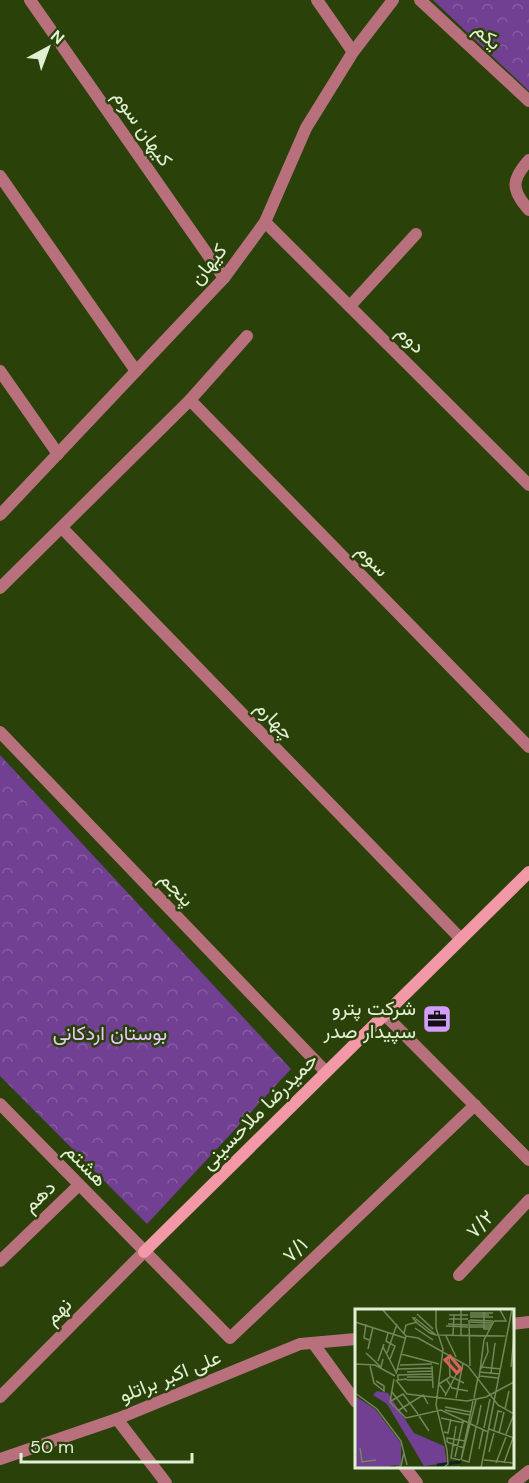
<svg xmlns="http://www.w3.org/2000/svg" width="529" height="1483" font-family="'DM Sans',Vazirmatn,sans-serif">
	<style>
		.park { fill: url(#park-crowns) }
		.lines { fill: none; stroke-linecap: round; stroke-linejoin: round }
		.minor { stroke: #b8717c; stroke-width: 12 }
		.tertiary { stroke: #b8717c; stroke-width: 12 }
		.secondary { stroke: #f298a6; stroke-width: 12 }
		.labels { text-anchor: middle; stroke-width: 5; stroke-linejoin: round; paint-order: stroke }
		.street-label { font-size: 20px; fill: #e1f0d3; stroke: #2a410a }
		.poi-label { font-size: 20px; fill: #e1f0d3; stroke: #2a410a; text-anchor: end }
		.park-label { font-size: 20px; fill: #e3c9f8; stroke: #2a410a }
		.inset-river { fill: none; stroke: #0e2422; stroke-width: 3 }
		.inset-road { fill: none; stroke: #73875a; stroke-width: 1.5 }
		.view { fill: #d9645b; fill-opacity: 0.15; stroke: #d9645b; stroke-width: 3 }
		.inset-edge { fill: none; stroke: #e1f0d3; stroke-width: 3 }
	</style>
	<defs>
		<pattern id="park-crowns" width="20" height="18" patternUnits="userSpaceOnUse" patternTransform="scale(1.5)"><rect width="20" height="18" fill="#724092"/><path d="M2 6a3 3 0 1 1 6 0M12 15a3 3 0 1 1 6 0" fill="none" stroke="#865ca0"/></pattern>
	</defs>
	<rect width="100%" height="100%" fill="#2a410a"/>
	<g class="park">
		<path d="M 433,0 L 529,0 L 529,91 Z"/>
		<path d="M 0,755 L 291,1069 L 147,1224 L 0,1076 Z"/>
	</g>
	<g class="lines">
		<g class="minor">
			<path d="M 30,0 L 224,278"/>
			<path d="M 317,0 L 353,52"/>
			<path d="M 420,0 L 529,101"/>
			<path d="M 529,160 C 511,180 511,190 529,210"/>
			<path d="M 0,176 L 136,371"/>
			<path d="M 265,222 L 529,485"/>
			<path d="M 350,306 L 416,234"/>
			<path d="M 0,371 L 58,454"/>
			<path d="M 190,400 L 529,747"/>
			<path d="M 62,528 L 461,939"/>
			<path d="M 0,588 L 190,400 L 247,336"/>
			<path d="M 0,732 L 326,1072"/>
			<path d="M 384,1014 L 529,1160"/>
			<path d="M 0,1104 L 230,1338 L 475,1105"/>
			<path d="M 0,1261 L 79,1185"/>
			<path d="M 459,1275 L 529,1200"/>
			<path d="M 313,1343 L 356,1402"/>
			<path d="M 0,1397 L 144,1252"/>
			<path d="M 117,1419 L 166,1483"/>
			<path d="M 404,1466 L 417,1483"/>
		</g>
		<g class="tertiary">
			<path d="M 0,515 L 224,278 L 265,222 L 306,128 L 353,52 L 393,0"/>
			<path d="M 512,1324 L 529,1322"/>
			<path d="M 0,1459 L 117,1419 L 300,1344 L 356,1339"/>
			<path d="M 514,1483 L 529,1471"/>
		</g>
		<path class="secondary" d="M 144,1252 L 529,872"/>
	</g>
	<defs>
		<g id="office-square" transform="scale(1.5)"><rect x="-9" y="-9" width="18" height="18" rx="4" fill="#d49cfc" stroke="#2a410a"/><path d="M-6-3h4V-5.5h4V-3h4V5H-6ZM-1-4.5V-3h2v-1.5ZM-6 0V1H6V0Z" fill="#111"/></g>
	</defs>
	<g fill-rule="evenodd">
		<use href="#office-square" x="437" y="1019"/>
	</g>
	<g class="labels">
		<g class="street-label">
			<text transform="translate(488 36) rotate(43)" y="7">یکم</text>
			<text transform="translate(143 128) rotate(55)" y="7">کیهان سوم</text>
			<text transform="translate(208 264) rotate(-51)" y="7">کیهان</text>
			<text transform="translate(411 339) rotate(45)" y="7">دوم</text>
			<text transform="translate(373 560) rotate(46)" y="7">سوم</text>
			<text transform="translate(275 720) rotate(46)" y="7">چهارم</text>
			<text transform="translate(177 889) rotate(46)" y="7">پنجم</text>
			<text transform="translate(259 1111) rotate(-45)" y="7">حمیدرضا ملاحسینی</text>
			<text transform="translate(86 1165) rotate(46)" y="7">هشتم</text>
			<text transform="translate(39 1196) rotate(-44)" y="7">دهم</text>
			<text transform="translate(480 1224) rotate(-47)" y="7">۷/۲</text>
			<text transform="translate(295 1250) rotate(-44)" y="7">۷/۱</text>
			<text transform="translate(58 1311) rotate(-45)" y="7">نهم</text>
			<text transform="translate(170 1376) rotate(-22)" y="7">علی اکبر براتلو</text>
		</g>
		<g class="poi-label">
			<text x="416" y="1015">شرکت پترو<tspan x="416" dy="23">سپیدار صدر</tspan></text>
		</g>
		<g class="park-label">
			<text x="110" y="1040">بوستان اردکانی</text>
		</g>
	</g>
	<g transform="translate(355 1309)">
		<rect width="159" height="159" fill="#2a410a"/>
		<path d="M 0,87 L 20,100 L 46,134 L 46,156 L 0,159 Z" fill="#724092"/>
		<path d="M 23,125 L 33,135 L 42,134 L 46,156 L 26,151 L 27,146 L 20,152 L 40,159 L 0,159 L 17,147 L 14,139 Z" fill="#724092"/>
		<path d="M 22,82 L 33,84 L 59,124 L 89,137 L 92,154 L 69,157 L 32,95 L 18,86 Z" fill="#724092"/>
		<path class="inset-river" d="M 82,156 L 106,153"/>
		<path class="inset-road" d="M 27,0 L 51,27M 81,0 L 81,19 L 88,40 L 81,96 L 92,141 L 93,155 L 88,159M 129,3 L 129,20 L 134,20M 115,4 L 138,4M 62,5 L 78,20M 94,6 L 113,6M 115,6 L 134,6M 158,7 L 159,26M 115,8 L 138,8M 61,9 L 58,9 L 62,14 L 75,24 L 81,26 L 128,27 L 150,27 L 81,26 L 61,10M 94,10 L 113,10M 114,11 L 115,57M 115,11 L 138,12M 139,12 L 151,12 L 145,1M 0,13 L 50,29M 115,13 L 137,14M 11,15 L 9,29 L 14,31M 93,15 L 113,16M 115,16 L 137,16M 91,17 L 113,18M 115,18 L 136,18M 60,19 L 78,31M 50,21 L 49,24 L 51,16 L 62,13M 33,24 L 31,32 L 40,37 L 35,50M 98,26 L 99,6M 51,27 L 41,65 L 51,27 L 63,29 L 113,57 L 143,96 L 159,105M 91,27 L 101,48M 106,27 L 106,0M 28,38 L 41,63M 13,40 L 18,18M 11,44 L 26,58 L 28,50M 32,44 L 42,15M 46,45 L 84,55M 94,46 L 95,67 L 109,74M 23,52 L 29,35M 0,55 L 20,56 L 40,67M 45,56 L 77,55M 15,57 L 19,74 L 29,82 L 29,77 L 21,72M 77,57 L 78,79M 127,58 L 146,60M 156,58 L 159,27M 43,60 L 77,59M 126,60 L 133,43 L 132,33M 52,63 L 77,62M 124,63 L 145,65M 136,64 L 140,34M 125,67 L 143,69M 52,68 L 78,68M 124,69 L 129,31 L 139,12M 52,70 L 43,71 L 43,66 L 77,65M 41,71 L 52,85 L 112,92 L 131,88 L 159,73M 52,71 L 78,71M 92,71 L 97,79 L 113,82M 37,83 L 52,103M 0,84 L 22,100 L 46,132 L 52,156M 91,85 L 84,75 L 95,68M 90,87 L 104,60M 101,89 L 108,54M 119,89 L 123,68M 36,92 L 48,85 L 63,105M 118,92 L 106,151 L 121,91M 35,93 L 51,109 L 86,101 L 133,123M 35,93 L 39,70M 90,98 L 116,103M 150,100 L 154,82M 44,101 L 68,86 L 73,95M 90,101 L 115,106M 64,107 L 74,122M 86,109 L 109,114M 122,116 L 126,96M 101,117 L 96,149 L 105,151M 129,119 L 135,90M 134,120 L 159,129M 139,121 L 143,102 L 147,103M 89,123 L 93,124 L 96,110M 144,124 L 149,103M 151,125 L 159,105M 92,133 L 92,129 L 110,132M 92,133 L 109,139M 5,139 L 7,153 L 21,151M 124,140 L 128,121M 134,143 L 139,124M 100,148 L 108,112M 107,151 L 114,153 L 121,118M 129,151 L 159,154M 141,154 L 151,128M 149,154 L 158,129M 41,158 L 46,157 L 49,143M 75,159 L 105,158M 101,159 L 149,159M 126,159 L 157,0"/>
		<path class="view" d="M 95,47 L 106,60 L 102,64 L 90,51 Z"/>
		<rect width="159" height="159" class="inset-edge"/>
	</g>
	<g transform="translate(48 48) rotate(41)" stroke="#2a410a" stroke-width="4.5" paint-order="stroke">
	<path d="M0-4.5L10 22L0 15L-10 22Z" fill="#e1f0d3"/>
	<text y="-9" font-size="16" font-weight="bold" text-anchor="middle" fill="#e1f0d3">N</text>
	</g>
	<path d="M21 1453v9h171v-9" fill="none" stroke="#e1f0d3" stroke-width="3"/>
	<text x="30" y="1453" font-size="18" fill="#e1f0d3" stroke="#2a410a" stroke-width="4.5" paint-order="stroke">50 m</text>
</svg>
